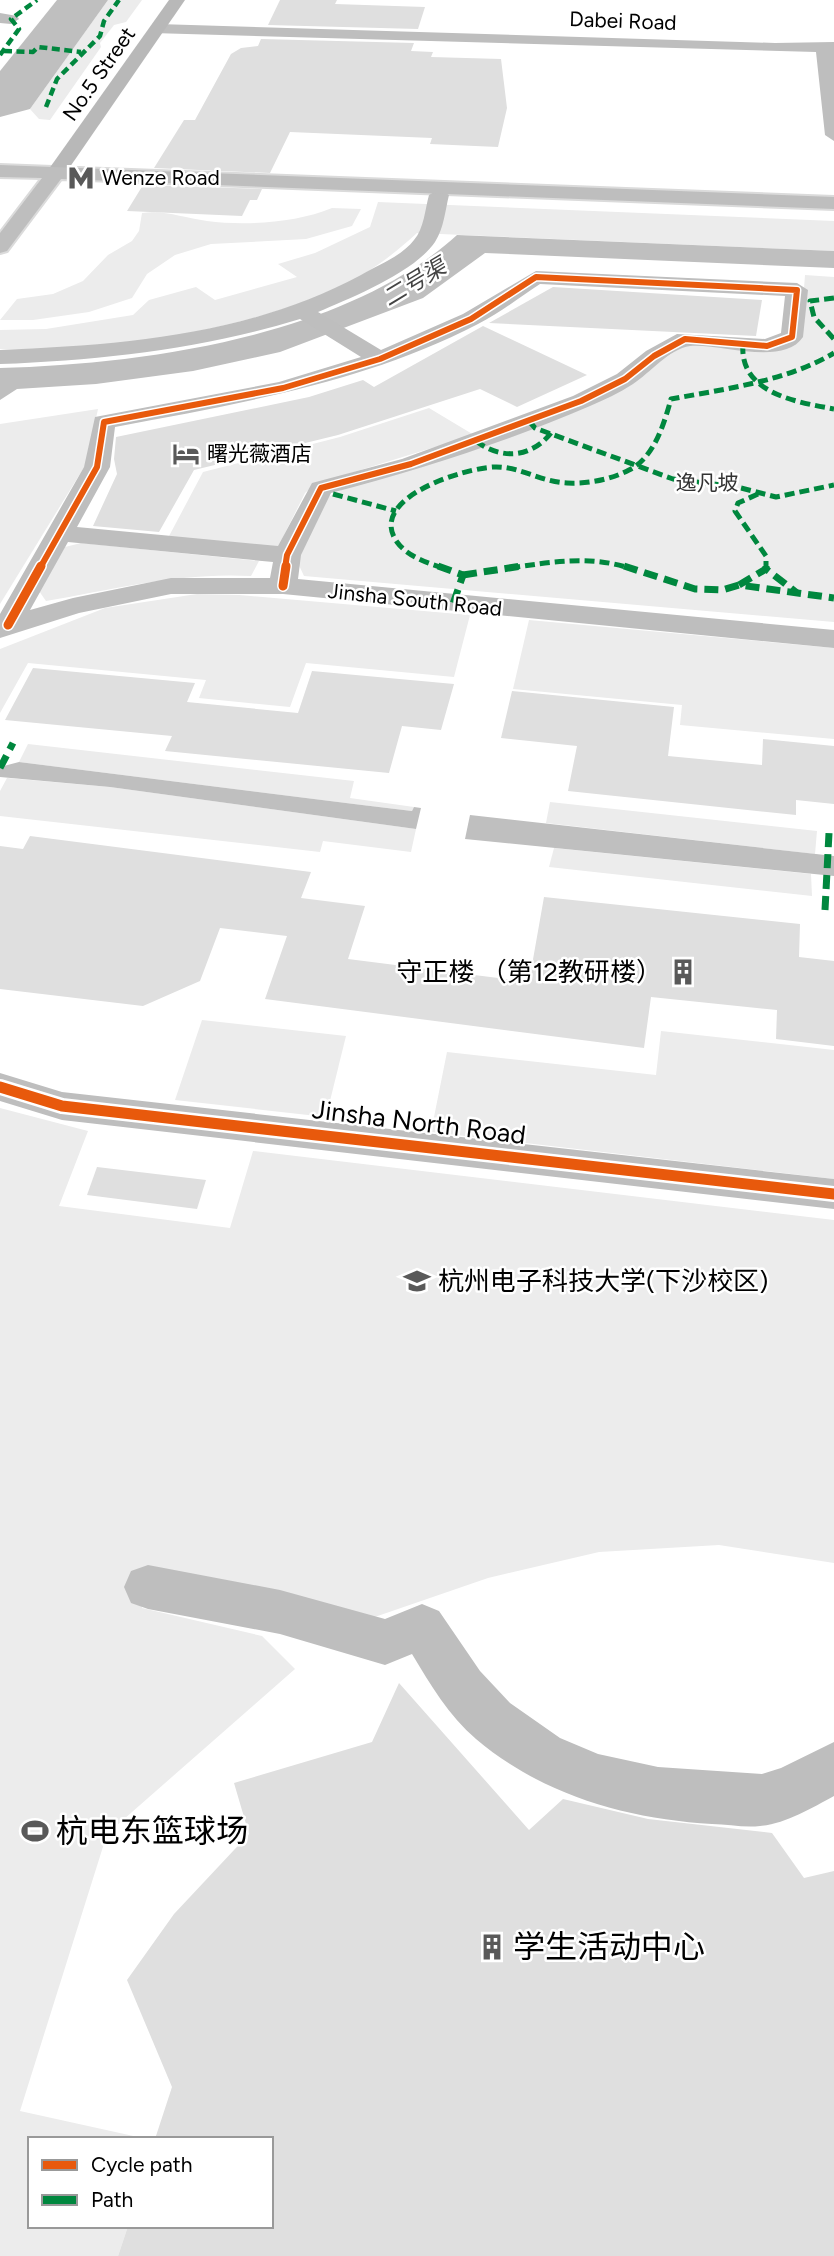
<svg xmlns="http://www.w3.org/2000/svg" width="834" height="2256" font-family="Figtree,'Noto Sans SC',sans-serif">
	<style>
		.green { fill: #ececec }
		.water { fill: #bfbfbf }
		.building { fill: #dfdfdf }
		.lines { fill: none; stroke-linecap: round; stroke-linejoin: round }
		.primary-casing { stroke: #dbdbdb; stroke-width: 4 }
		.street { fill: #bebebe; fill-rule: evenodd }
		.secondary { fill: #b8b8b8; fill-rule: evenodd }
		.primary { fill: #bebebe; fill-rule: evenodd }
		.quiet-far2 { stroke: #00873e; stroke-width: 4.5; stroke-dasharray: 8 4.5; stroke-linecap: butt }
		.quiet-far1 { stroke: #00873e; stroke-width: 5; stroke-dasharray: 10 5; stroke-linecap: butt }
		.quiet { stroke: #00873e; stroke-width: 7; stroke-dasharray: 14 7; stroke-linecap: butt }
		.cycleway-far2-casing { stroke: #fff; stroke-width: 9 }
		.cycleway-far1-casing { stroke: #fff; stroke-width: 12 }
		.cycleway-casing { stroke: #fff; stroke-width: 16 }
		.cycleway-far2 { stroke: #e8590c; stroke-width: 6 }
		.cycleway-far1 { stroke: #e8590c; stroke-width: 9 }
		.cycleway { stroke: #e8590c; stroke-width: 11 }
		.labels { text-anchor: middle; stroke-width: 5; stroke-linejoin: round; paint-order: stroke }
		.far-street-label { font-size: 21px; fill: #000; stroke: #fff }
		.far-poi-label { font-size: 21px; fill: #000; stroke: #fff; text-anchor: start }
		.far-park-label { font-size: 21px; fill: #333; stroke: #fff }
		.far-water-label { font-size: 23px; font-style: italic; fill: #444; stroke: #fff }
		.poi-label { font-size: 26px; fill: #000; stroke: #fff; text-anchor: end }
		.street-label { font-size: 26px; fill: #000; stroke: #fff }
		.near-poi-label { font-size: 32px; fill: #000; stroke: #fff; text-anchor: start }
	</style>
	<rect width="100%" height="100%" fill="#fff"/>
	<g class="green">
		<path d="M 108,0 L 142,0 L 126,22 L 114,25 L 100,43 L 101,47 L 50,120 L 39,119 L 30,109 Z"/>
		<path d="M 378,202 L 834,221 L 834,251 L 417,233 C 392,256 365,276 334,290 C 240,331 102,353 0,349 L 0,330 L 46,329 L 133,315 L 149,300 L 196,287 L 215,300 L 297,277 L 278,264 L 315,253 L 370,227 Z"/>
		<path d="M 332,208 L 361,209 L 352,226 L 306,239 L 211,244 L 175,255 L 147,274 L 132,298 L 89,312 L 33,320 L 0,320 L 17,299 L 53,294 L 83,281 L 108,255 L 132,241 L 139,231 L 142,213 C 165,210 184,218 207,221 C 245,226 296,223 332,208 Z"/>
		<path d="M 805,275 L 834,277 L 834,622 L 304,576 L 296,559 L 324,499 L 355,483 L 408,470 L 535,428 L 633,380 L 683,346 L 701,343 L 774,348 L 800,341 Z"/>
		<path d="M 429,408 L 474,435 L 315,484 L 305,493 L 278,547 L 168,538 L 203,472 L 340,437 Z"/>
		<path d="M 98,409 L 86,464 L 0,604 L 0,424 Z"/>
		<path d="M 81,543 L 259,561 L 251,576 C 181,572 115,589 46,601 L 39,591 L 65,547 Z"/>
		<path d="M 197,594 L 239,595 L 470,615 L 454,677 L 306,663 L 290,707 L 199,698 L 206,680 L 28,663 L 0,713 L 0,649 L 105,608 Z"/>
		<path d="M 529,620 L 834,648 L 834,739 L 680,725 L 682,705 L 513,689 Z"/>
		<path d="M 28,744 L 354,781 L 350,798 L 414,807 L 412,811 L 362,805 L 19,762 Z"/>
		<path d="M 7,778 L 110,787 L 416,829 L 411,852 L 323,841 L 320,852 L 0,816 L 0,791 Z"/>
		<path d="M 550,802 L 817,831 L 815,854 L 546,823 Z"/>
		<path d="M 554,848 L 811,874 L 812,896 L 549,867 Z"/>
		<path d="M 202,1020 L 346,1036 L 326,1117 L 175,1100 Z"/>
		<path d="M 661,1031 L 834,1050 L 834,1179 L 431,1132 L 447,1052 L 656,1075 Z"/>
		<path d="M 0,1108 L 88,1131 L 59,1206 L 230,1228 L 253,1151 L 834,1220 L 834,1563 L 719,1545 L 599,1552 L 488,1578 L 366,1620 L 148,1587 L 142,1608 L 262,1636 L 295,1669 L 107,1834 L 20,2111 L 147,2139 L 30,2139 L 30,2226 L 128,2226 L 118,2256 L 0,2256 Z"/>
	</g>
	<g class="water">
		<path d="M 57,0 L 108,0 L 30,109 L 0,117 L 0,71 Z"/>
		<path d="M 457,235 L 834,251 L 834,268 L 485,253 L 423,298 L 280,352 L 193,371 L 96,384 L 17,389 L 0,400 L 0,368 C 146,364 346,336 457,235 Z"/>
		<path d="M 19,762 L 362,805 L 412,811 L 414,807 L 421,808 L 416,829 L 110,787 L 0,777 L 0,767 Z"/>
		<path d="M 470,815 L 834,856 L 834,876 L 465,839 Z"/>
	</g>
	<g class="building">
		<path d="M 280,0 L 337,0 L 335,4 L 425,7 L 418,29 L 268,25 Z"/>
		<path d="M 261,39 L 414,43 L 411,51 L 433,52 L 431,57 L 501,59 L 507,108 L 498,147 L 430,144 L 432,138 L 290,132 L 270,173 L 154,168 L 184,120 L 195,120 L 231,54 L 241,48 L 258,46 Z"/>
		<path d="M 143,185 L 262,189 L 257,200 L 250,200 L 242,216 L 127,211 Z"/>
		<path d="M 553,287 L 762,300 L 756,336 L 489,323 Z"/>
		<path d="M 483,326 L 587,375 L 517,407 L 480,389 L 338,435 L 194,470 L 159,532 L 93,526 L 117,474 L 114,459 L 116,437 L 309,397 L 363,380 L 374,387 Z"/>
		<path d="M 33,668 L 195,683 L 187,702 L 298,713 L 312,671 L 454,684 L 441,730 L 402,726 L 389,773 L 165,751 L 172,736 L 5,720 Z"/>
		<path d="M 512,691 L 674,707 L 668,756 L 762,765 L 763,739 L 834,746 L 834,804 L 796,800 L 796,815 L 568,791 L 577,746 L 501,738 Z"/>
		<path d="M 30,836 L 311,872 L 301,898 L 365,906 L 348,959 L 529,982 L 544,897 L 800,924 L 799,957 L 834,961 L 834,1046 L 776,1039 L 777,1010 L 651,997 L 644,1048 L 265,999 L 287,936 L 220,928 L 200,981 L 143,1006 L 0,989 L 0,846 L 23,849 Z"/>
		<path d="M 97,1167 L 206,1180 L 197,1209 L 87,1195 Z"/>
		<path d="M 399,1683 L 529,1830 L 563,1799 L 648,1819 L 772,1833 L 804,1878 L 834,1871 L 834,2256 L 118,2256 L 128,2226 L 271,2226 L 271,2139 L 155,2139 L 172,2087 L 127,1980 L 174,1914 L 249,1834 L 234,1783 L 372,1742 Z"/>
	</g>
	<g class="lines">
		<g class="primary-casing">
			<path id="primary" d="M 0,165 L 834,197 L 834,209 L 61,179 L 7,251 L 0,253 L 0,233 L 42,178 L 0,177 Z"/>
		</g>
		<g class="street">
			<path d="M 0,13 L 17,16 L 19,19 L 11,24 L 0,23 Z"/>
			<path d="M 158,24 L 775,43 L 834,42 L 834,141 L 825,135 L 816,52 L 152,33 L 152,25 Z"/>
			<path d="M 439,189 L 449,195 C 445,211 444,228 435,242 C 415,272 351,298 318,312 L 381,350 L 463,314 L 536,271 L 797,283 L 808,290 L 803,337 C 783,367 719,343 690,346 C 669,349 650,373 633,384 C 619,393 604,400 590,406 C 507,442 419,470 331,493 L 301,555 L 298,579 L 834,630 L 834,648 L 283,594 L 171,594 L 79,613 L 0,638 L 0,614 L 84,467 L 95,417 L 279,382 L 361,357 L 300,319 C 201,349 103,360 0,364 L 0,350 C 125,345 249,335 361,275 C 378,265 402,256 414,240 C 424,229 425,209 429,195 ZM 540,284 L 785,296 L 781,333 L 765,339 L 677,334 L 646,351 L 617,374 L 573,396 L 402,459 L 312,483 L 278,546 L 77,527 L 110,467 L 115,427 C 240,403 364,383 478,324 C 500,313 520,297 540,284 ZM 68,542 L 273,562 L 270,578 L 171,578 L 73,598 L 30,610 Z"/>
			<path d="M 0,1073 L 62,1092 L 834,1179 L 834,1209 L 62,1120 L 0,1101 Z"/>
			<path d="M 148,1565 L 280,1590 L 385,1619 L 422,1604 L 439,1611 L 480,1671 L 510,1703 L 560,1738 L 598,1754 L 658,1767 L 762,1774 L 781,1768 L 834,1742 L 834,1796 C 812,1808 785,1824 760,1826 C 744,1828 728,1824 712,1824 C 627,1819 542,1795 476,1739 C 449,1716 430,1684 412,1654 L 385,1665 L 280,1634 L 148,1609 L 131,1603 L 124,1587 L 131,1571 Z"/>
		</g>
		<path class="secondary" d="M 169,0 L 185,0 L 63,177 L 49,177 L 46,173 Z"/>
		<use href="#primary" class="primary"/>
		<g class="quiet-far2">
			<path d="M 4,51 L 33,52 L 38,47 L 81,52"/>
			<path d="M 0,55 L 19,29 L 11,19 L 37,0"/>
			<path d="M 46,107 L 57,79 L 100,36 L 104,21 L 119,0"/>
		</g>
		<g class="quiet-far1">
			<path d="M 834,298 L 810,301 L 814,317 L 834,339"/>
			<path d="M 743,344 C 739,393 796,402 834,409"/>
			<path d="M 529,421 L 535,428 L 673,479 L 737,487 L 776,497 L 834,485"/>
			<path d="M 476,441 C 501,460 531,458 551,433"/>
			<path d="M 333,494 L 396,511"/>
			<path d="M 758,494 L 738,503 L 735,511 L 766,556 L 766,568"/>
			<path d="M 443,568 C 427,563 407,556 397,542 C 366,498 465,468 494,467 C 519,466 541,482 567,483 C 587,484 610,480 629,470 C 654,458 664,424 671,399 C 725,389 787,381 834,353"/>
			<path d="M 510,568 C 552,562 588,555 629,568"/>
		</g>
		<g class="quiet">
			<path d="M 438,566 L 463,575 L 453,604"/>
			<path d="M 624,566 L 695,589 L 722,590 L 739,585 L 834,598"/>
			<path d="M 766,566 L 766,569"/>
			<path d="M 463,575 L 522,566"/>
			<path d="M 739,585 L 766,569 L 797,593"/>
			<path d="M 0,768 L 13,743"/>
			<path d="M 825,910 L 829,833"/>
		</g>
		<g class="cycleway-far2-casing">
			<path id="cycleway-far2" d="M 40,568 L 97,467 L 104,422 L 283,388 L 380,359 L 471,319 L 536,277 L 797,290 L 792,337 L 767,346 L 685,339 L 654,356 L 625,379 L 581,401 L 411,464 L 321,488 L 287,555 L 285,568"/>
		</g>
		<g class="cycleway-far1-casing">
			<g id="cycleway-far1">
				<path d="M 283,586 L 286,566"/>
				<path d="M 8,625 L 41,566"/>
			</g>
		</g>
		<g class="cycleway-casing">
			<path id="cycleway" d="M 0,1087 L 62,1106 L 834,1194"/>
		</g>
		<use href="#cycleway-far2" class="cycleway-far2"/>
		<use href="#cycleway-far1" class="cycleway-far1"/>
		<use href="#cycleway" class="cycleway"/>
	</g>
	<defs>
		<g id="metro-bare" transform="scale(2.1)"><path d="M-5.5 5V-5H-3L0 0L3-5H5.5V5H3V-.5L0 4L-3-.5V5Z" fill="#595959" stroke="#fff" stroke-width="2.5" paint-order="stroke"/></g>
		<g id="hotel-bare" transform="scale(2.1)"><path d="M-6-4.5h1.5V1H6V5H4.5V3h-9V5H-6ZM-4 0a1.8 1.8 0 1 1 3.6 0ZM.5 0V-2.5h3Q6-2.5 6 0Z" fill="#595959" stroke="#fff" stroke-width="2.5" paint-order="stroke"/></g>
		<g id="building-bare" transform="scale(2.1)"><path d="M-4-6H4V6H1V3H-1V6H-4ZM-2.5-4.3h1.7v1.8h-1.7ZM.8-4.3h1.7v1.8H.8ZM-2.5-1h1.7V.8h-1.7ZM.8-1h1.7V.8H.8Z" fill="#595959" stroke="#fff" stroke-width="2.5" paint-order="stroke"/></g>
		<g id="university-bare" transform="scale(2.1)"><path d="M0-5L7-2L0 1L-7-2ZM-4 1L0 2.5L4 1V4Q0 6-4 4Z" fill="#595959" stroke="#fff" stroke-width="2.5" paint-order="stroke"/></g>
		<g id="stadium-bare" transform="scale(2.1)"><path d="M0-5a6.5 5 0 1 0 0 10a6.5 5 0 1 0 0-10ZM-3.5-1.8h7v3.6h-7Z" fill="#595959" stroke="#fff" stroke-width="2.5" paint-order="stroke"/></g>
	</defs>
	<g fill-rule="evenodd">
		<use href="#metro-bare" x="81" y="178"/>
		<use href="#hotel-bare" x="186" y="454"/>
		<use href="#building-bare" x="683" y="972"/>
		<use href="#university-bare" x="417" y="1281"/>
		<use href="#stadium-bare" x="35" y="1831"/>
		<use href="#building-bare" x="492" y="1947"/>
	</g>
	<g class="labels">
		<g class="far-street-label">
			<text transform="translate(623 21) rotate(2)" y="7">Dabei Road</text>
			<text transform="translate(99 74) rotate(-55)" y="7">No.5 Street</text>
			<text transform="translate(415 600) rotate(6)" y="7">Jinsha South Road</text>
		</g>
		<g class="far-poi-label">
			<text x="102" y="185">Wenze Road</text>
			<text x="207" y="461">曙光薇酒店</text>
		</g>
		<g class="far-park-label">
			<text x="707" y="490">逸凡坡</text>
		</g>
		<g class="far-water-label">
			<text transform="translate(414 282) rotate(-31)" y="8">二号渠</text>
		</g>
		<g class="poi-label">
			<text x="662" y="981">守正楼 （第12教研楼）</text>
			<text x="438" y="1290" text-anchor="start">杭州电子科技大学(下沙校区)</text>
		</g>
		<g class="street-label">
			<text transform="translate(419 1122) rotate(7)" y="9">Jinsha North Road</text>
		</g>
		<g class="near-poi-label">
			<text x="56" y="1842">杭电东篮球场</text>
			<text x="513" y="1958">学生活动中心</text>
		</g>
	</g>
	<rect x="28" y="2137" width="245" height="91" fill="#ffffff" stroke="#999999" stroke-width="2"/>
	<rect x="42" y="2160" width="35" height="10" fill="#e8590c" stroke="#999999" stroke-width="2"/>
	<text x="91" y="2172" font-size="21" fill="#000000">Cycle path</text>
	<rect x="42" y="2195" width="35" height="10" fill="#00873e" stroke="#999999" stroke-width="2"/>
	<text x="91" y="2207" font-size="21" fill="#000000">Path</text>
</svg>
